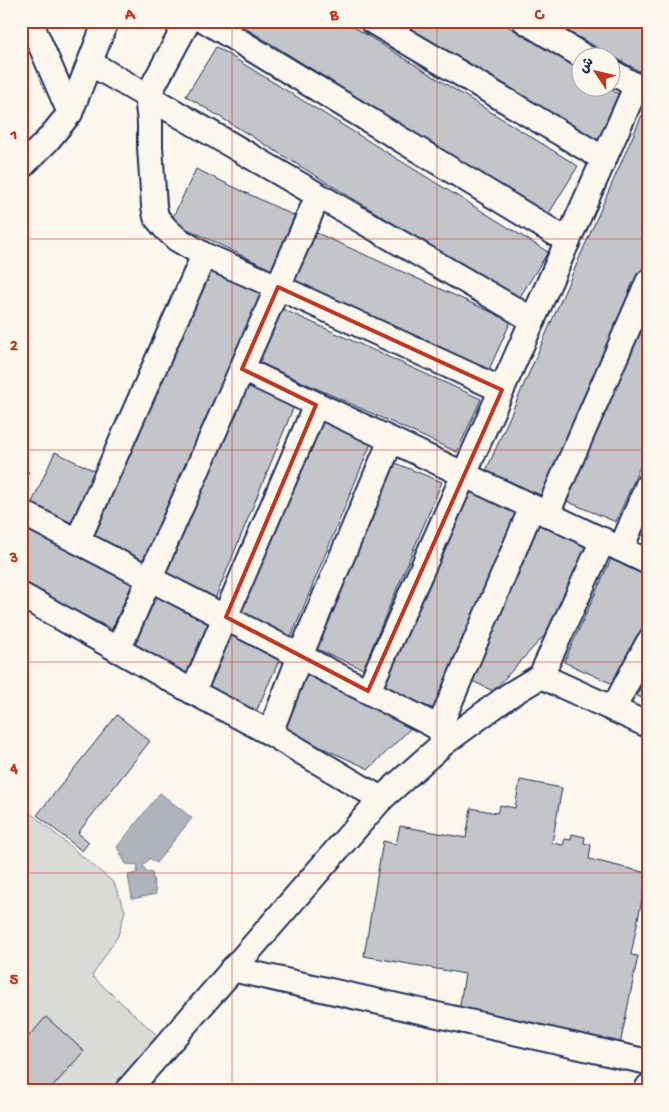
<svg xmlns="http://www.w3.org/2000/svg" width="669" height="1112" font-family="'Gochi Hand','Playpen Sans Arabic',sans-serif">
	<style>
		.green { fill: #dadad7; stroke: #7a849a }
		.water { fill: #afb3bb; stroke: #747e96 }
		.building { fill: #c3c5c9; stroke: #1b2f5e }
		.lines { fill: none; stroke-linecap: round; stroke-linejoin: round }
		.minor-casing { stroke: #1b2f5e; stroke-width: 28 }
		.minor { stroke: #fbf7ec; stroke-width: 24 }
		.marked { fill: none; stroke: #c8321e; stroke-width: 4; stroke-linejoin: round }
		.grid { fill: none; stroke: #c8321e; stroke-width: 1; stroke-opacity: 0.55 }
		.neatline { fill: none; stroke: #c8321e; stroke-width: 2 }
		.grid-label { font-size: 16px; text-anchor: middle; font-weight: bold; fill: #c8321e }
	</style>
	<rect width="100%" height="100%" fill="#fbf7ec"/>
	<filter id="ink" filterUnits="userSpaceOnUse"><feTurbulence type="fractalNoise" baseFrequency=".02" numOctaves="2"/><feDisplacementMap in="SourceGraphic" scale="10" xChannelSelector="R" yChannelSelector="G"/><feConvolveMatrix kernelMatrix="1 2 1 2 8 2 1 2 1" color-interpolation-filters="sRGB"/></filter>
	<g filter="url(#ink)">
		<path class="green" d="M 21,805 L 114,883 L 125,911 L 118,936 L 92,976 L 159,1037 L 114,1091 L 21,1091 Z"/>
		<path class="water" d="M 160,793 L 192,818 L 156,863 L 150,858 L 143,866 L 146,871 L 152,873 L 156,894 L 132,899 L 128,875 L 137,873 L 138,865 L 126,864 L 117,847 Z"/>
		<g class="building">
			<path d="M 234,21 L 344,21 L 578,166 L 548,215 Z"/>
			<path d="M 387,21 L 499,21 L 582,71 L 582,88 L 608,88 L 624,97 L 594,147 Z"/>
			<path d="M 550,21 L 648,21 L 648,76 Z"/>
			<path d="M 216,47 L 548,252 L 518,300 L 186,96 Z"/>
			<path d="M 642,115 L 648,118 L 648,256 L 543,496 L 486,471 Z"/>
			<path d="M 196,169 L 297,217 L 272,270 L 171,221 Z"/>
			<path d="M 308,229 L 511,321 L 487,374 L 284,283 Z"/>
			<path d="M 207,269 L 266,295 L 145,563 L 86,537 Z"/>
			<path d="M 648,294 L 648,448 L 616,522 L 559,498 Z"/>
			<path d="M 278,307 L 481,399 L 457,452 L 254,360 Z"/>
			<path d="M 243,377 L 297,399 L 215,599 L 161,576 Z"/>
			<path d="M 318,419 L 372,441 L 290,640 L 235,618 Z"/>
			<path d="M 55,452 L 95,471 L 69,528 L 29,509 Z"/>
			<path d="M 390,461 L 442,482 L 363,669 L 312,647 Z"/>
			<path d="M 21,468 L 29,472 L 21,484 Z"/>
			<path d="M 462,487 L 517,510 L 434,709 L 380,687 Z"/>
			<path d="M 648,513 L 648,537 L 639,534 Z"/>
			<path d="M 535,519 L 592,544 L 557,622 L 493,691 L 468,679 Z"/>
			<path d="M 21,526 L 134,580 L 112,629 L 21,584 Z"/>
			<path d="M 611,559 L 648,576 L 648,614 L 615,685 L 564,662 Z"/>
			<path d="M 156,593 L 212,618 L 186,676 L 129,651 Z"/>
			<path d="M 225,631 L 281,656 L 255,714 L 198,689 Z"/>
			<path d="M 648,670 L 648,700 L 637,696 Z"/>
			<path d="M 306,671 L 415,724 L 369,769 L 281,729 Z"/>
			<path d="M 117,715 L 150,741 L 78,833 L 89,842 L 82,851 L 37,815 Z"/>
			<path d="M 520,780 L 562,788 L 552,843 L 563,845 L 565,839 L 571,840 L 572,834 L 585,837 L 584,843 L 591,845 L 589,859 L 647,873 L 631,955 L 638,956 L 620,1045 L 459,1010 L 465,974 L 364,956 L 383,841 L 396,844 L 400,826 L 466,838 L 471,808 L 497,813 L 500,805 L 515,808 Z"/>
			<path d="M 46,1017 L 84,1051 L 49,1091 L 21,1091 L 21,1045 Z"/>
		</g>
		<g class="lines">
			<g class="minor-casing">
				<g id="minor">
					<path d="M 30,21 L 70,113"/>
					<path d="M 188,21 L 147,97 L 150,122 L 150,147 L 154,206 L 156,217 L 166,229 L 177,239 L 204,255 L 278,287 L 502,390"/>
					<path d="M 206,21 L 568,241"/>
					<path d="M 372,21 L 604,159"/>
					<path d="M 525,21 L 586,58"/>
					<path d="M 90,63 L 533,320"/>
					<path d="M 612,72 L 648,93"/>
					<path d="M 21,167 L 47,141 L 70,113 L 106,21"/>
					<path d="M 242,369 L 648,562"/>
					<path d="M 21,512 L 439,728"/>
					<path d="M 547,514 L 648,282"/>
					<path d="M 78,540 L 204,255"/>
					<path d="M 621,549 L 648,485"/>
					<path d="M 21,595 L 193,692 L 270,733 L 381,799"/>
					<path d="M 118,650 L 318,196"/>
					<path d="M 541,676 L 648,725"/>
					<path d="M 368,691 L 636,87"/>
					<path d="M 193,692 L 316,405"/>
					<path d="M 613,709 L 648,643"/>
					<path d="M 270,733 L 300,656 L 391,440"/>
					<path d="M 444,743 L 439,728 L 532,507"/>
					<path d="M 232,969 L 648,1062"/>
					<path d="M 127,1091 L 381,799 L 444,743 L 511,694 L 541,676 L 603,540"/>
					<path d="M 646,1091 L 648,1087"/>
				</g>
			</g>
			<use href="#minor" class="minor"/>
		</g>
	</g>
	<path class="marked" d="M 278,287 L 502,390 L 368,691 L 226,617 L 316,405 L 242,369 Z"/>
	<path class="grid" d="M 232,21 L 232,1091M 437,21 L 437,1091M 21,239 L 648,239M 21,450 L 648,450M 21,662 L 648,662M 21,873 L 648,873"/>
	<rect width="669" height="1112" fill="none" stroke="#fbf7ec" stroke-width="55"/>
	<g transform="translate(596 72) rotate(305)"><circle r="24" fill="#fbf7ec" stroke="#a1a7b3"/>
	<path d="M0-4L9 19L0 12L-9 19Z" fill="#c8321e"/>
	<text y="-8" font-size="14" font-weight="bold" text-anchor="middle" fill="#1b2f5e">ش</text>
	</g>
	<rect x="28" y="28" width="614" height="1056" class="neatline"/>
	<g class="grid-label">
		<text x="130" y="19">A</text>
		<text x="334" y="19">B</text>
		<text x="539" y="19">C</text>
		<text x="14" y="139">1</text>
		<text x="14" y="350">2</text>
		<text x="14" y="562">3</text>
		<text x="14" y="773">4</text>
		<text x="14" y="984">5</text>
	</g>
</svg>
